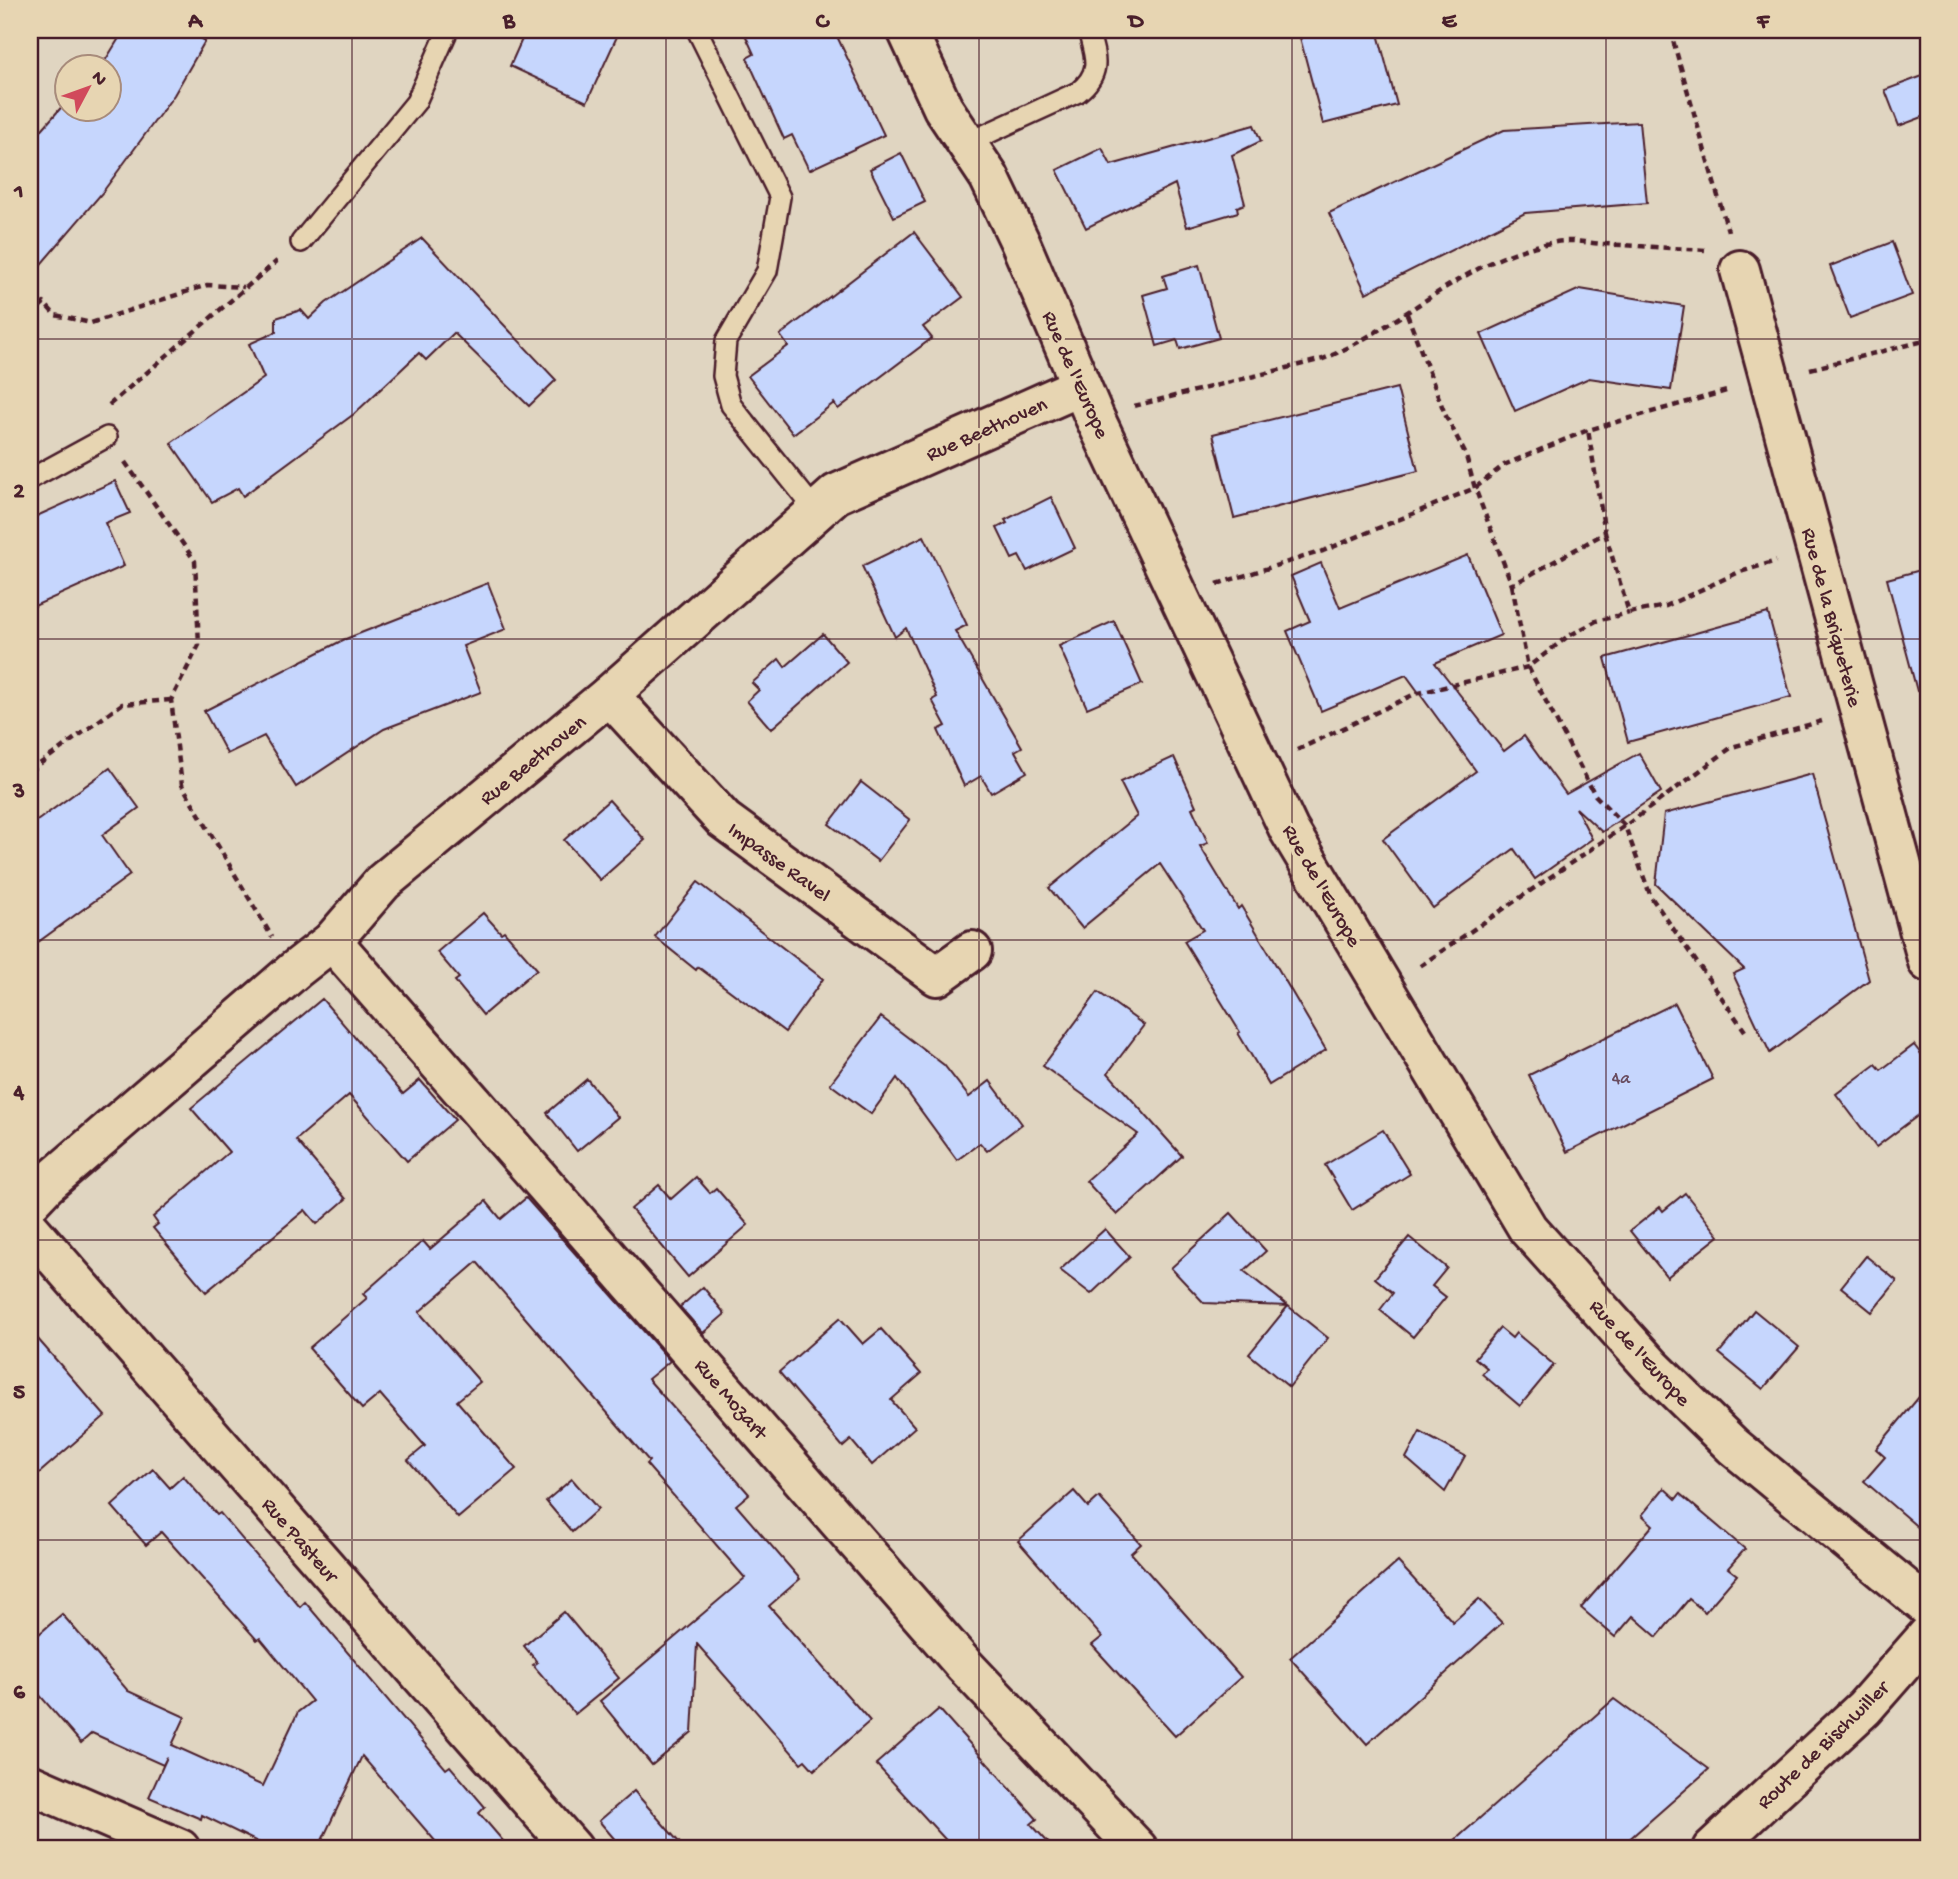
<svg xmlns="http://www.w3.org/2000/svg" width="1958" height="1879" font-family="'Gochi Hand',sans-serif">
	<style>
		.building { fill: #c6d6fd; stroke: #4a1f2b; stroke-width: 2 }
		.lines { fill: none; stroke-linecap: round; stroke-linejoin: round }
		.lane-casing { stroke: #4a1f2b; stroke-width: 24 }
		.street-casing { stroke: #4a1f2b; stroke-width: 44 }
		.secondary-casing { stroke: #4a1f2b; stroke-width: 44 }
		.path { stroke: #4a1f2b; stroke-width: 4.5; stroke-dasharray: 7 5; stroke-linecap: butt }
		.lane { stroke: #e7d5b2; stroke-width: 19 }
		.street { stroke: #e7d5b2; stroke-width: 38 }
		.secondary { stroke: #e7d5b2; stroke-width: 38 }
		.grid { fill: none; stroke: #4a1f2b; stroke-width: 2; stroke-opacity: 0.55 }
		.labels { text-anchor: middle; stroke-width: 7; stroke-linejoin: round; paint-order: stroke }
		.number-label { font-size: 18px; fill: #694d60 }
		.street-label { font-size: 21px; fill: #4a1f2b; stroke: #e7d5b2 }
		.neatline { fill: none; stroke: #4a1f2b; stroke-width: 2.5 }
		.grid-label { font-size: 23px; text-anchor: middle; font-weight: bold; fill: #4a1f2b }
	</style>
	<rect width="100%" height="100%" fill="#e0d5c1"/>
	<filter id="ink" filterUnits="userSpaceOnUse"><feTurbulence type="fractalNoise" baseFrequency=".0143" numOctaves="2"/><feDisplacementMap in="SourceGraphic" scale="14" xChannelSelector="R" yChannelSelector="G"/><feConvolveMatrix kernelMatrix="1 2 1 2 8 2 1 2 1" color-interpolation-filters="sRGB"/></filter>
	<g filter="url(#ink)">
		<g class="building">
			<path d="M 124,30 L 187,30 L 205,41 L 174,95 L 102,193 L 30,277 L 30,143 L 66,102 L 66,108 L 108,108 L 108,66 L 98,66 L 104,60 L 105,61 Z"/>
			<path d="M 526,30 L 620,30 L 587,102 L 510,66 Z"/>
			<path d="M 743,30 L 834,30 L 884,135 L 809,170 L 792,135 L 784,139 L 747,58 L 754,54 Z"/>
			<path d="M 1298,30 L 1377,30 L 1397,105 L 1323,124 Z"/>
			<path d="M 1928,74 L 1928,115 L 1899,126 L 1885,90 Z"/>
			<path d="M 1639,122 L 1647,203 L 1525,213 L 1366,293 L 1329,213 L 1504,130 Z"/>
			<path d="M 1254,125 L 1261,141 L 1232,155 L 1245,204 L 1237,207 L 1238,212 L 1187,227 L 1175,184 L 1086,228 L 1057,170 L 1102,148 L 1111,165 Z"/>
			<path d="M 901,153 L 925,202 L 894,217 L 870,169 Z"/>
			<path d="M 914,232 L 963,297 L 923,327 L 932,338 L 838,409 L 834,403 L 793,434 L 748,376 L 788,346 L 780,335 Z"/>
			<path d="M 422,238 L 556,380 L 529,406 L 454,333 L 426,360 L 419,353 L 354,414 L 243,496 L 238,488 L 212,502 L 171,443 L 264,378 L 249,344 L 276,332 L 276,318 L 301,310 L 309,319 L 326,303 Z"/>
			<path d="M 1892,242 L 1912,295 L 1850,318 L 1830,266 Z"/>
			<path d="M 1199,265 L 1219,338 L 1180,349 L 1177,340 L 1157,346 L 1143,295 L 1167,288 L 1163,276 Z"/>
			<path d="M 1580,289 L 1684,306 L 1671,390 L 1589,378 L 1515,411 L 1481,334 Z"/>
			<path d="M 1397,388 L 1418,471 L 1234,518 L 1213,434 Z"/>
			<path d="M 115,481 L 130,513 L 105,523 L 124,566 L 30,608 L 30,519 Z"/>
			<path d="M 1051,497 L 1075,548 L 1027,571 L 1019,556 L 1012,559 L 997,528 L 1007,523 L 1005,520 Z"/>
			<path d="M 924,536 L 967,625 L 955,631 L 1022,747 L 1015,751 L 1027,772 L 991,793 L 981,776 L 964,786 L 938,730 L 946,726 L 932,700 L 937,697 L 906,628 L 895,637 L 862,566 Z"/>
			<path d="M 1468,555 L 1501,635 L 1435,663 L 1504,751 L 1524,736 L 1566,794 L 1639,753 L 1661,792 L 1602,832 L 1576,808 L 1592,839 L 1535,879 L 1514,849 L 1433,908 L 1383,839 L 1476,771 L 1406,675 L 1321,711 L 1287,631 L 1310,621 L 1291,576 L 1321,563 L 1340,608 Z"/>
			<path d="M 1928,568 L 1928,689 L 1917,691 L 1887,579 Z"/>
			<path d="M 488,583 L 506,629 L 463,646 L 481,692 L 384,729 L 296,787 L 264,736 L 227,754 L 204,711 L 343,640 Z"/>
			<path d="M 1768,613 L 1791,697 L 1628,742 L 1605,658 Z"/>
			<path d="M 1114,621 L 1142,684 L 1087,708 L 1059,646 Z"/>
			<path d="M 823,634 L 847,662 L 771,729 L 747,701 L 759,690 L 752,683 L 779,659 L 785,667 Z"/>
			<path d="M 1174,757 L 1196,806 L 1192,808 L 1208,843 L 1200,846 L 1238,909 L 1241,906 L 1253,926 L 1326,1050 L 1269,1085 L 1238,1033 L 1240,1032 L 1184,941 L 1203,930 L 1160,864 L 1082,928 L 1049,888 L 1137,816 L 1120,782 Z"/>
			<path d="M 110,768 L 139,808 L 102,835 L 130,875 L 30,948 L 30,826 Z"/>
			<path d="M 1812,774 L 1869,980 L 1770,1053 L 1733,974 L 1744,969 L 1656,884 L 1664,814 Z"/>
			<path d="M 861,782 L 910,820 L 878,861 L 829,824 Z"/>
			<path d="M 609,800 L 645,840 L 600,880 L 564,840 Z"/>
			<path d="M 698,882 L 823,979 L 785,1032 L 698,967 L 696,970 L 655,937 Z"/>
			<path d="M 483,913 L 501,933 L 504,931 L 537,969 L 483,1015 L 455,981 L 459,978 L 437,952 Z"/>
			<path d="M 1098,992 L 1144,1025 L 1108,1073 L 1182,1156 L 1117,1215 L 1086,1181 L 1138,1134 L 1043,1066 Z"/>
			<path d="M 322,999 L 403,1094 L 420,1080 L 455,1120 L 407,1161 L 349,1095 L 296,1140 L 346,1199 L 317,1224 L 305,1210 L 206,1292 L 153,1228 L 158,1224 L 153,1217 L 229,1152 L 191,1108 Z"/>
			<path d="M 1675,1003 L 1713,1079 L 1567,1152 L 1529,1075 Z"/>
			<path d="M 881,1017 L 944,1065 L 969,1097 L 990,1081 L 1022,1124 L 987,1151 L 980,1143 L 957,1160 L 897,1078 L 871,1114 L 830,1084 Z"/>
			<path d="M 1914,1045 L 1928,1063 L 1928,1108 L 1876,1147 L 1836,1094 L 1876,1064 L 1881,1070 Z"/>
			<path d="M 587,1079 L 618,1117 L 577,1151 L 547,1113 Z"/>
			<path d="M 1383,1130 L 1410,1174 L 1352,1210 L 1325,1165 Z"/>
			<path d="M 696,1177 L 710,1193 L 716,1188 L 748,1225 L 688,1277 L 631,1209 L 659,1185 L 671,1199 Z"/>
			<path d="M 1685,1193 L 1719,1236 L 1667,1277 L 1630,1231 L 1660,1207 L 1663,1211 Z"/>
			<path d="M 526,1198 L 670,1361 L 648,1379 L 749,1494 L 736,1505 L 800,1579 L 769,1606 L 870,1721 L 814,1770 L 805,1760 L 801,1763 L 697,1644 L 692,1732 L 652,1765 L 600,1701 L 745,1578 L 646,1464 L 649,1461 L 477,1262 L 419,1312 L 480,1382 L 457,1401 L 516,1469 L 458,1518 L 408,1460 L 425,1446 L 380,1394 L 362,1409 L 309,1348 L 367,1298 L 363,1294 L 423,1241 L 430,1249 L 486,1201 L 501,1219 Z"/>
			<path d="M 1231,1213 L 1266,1251 L 1244,1271 L 1288,1306 L 1204,1303 L 1171,1268 Z"/>
			<path d="M 1105,1229 L 1130,1257 L 1091,1294 L 1060,1270 Z"/>
			<path d="M 1409,1237 L 1447,1268 L 1432,1286 L 1446,1297 L 1413,1337 L 1380,1310 L 1393,1293 L 1375,1278 Z"/>
			<path d="M 1866,1256 L 1897,1281 L 1872,1312 L 1841,1287 Z"/>
			<path d="M 703,1287 L 725,1314 L 703,1333 L 680,1307 Z"/>
			<path d="M 1288,1306 L 1328,1338 L 1289,1387 L 1249,1354 Z"/>
			<path d="M 1754,1310 L 1799,1347 L 1763,1389 L 1719,1353 Z"/>
			<path d="M 840,1318 L 863,1344 L 881,1329 L 921,1374 L 891,1400 L 915,1427 L 872,1465 L 851,1440 L 843,1447 L 779,1372 Z"/>
			<path d="M 1500,1328 L 1512,1338 L 1516,1333 L 1554,1365 L 1520,1406 L 1482,1374 L 1487,1368 L 1475,1358 Z"/>
			<path d="M 30,1330 L 105,1416 L 30,1481 Z"/>
			<path d="M 1928,1386 L 1928,1536 L 1864,1481 L 1885,1457 L 1876,1449 Z"/>
			<path d="M 1420,1432 L 1465,1456 L 1445,1492 L 1406,1458 Z"/>
			<path d="M 153,1469 L 170,1488 L 183,1476 L 217,1515 L 220,1513 L 300,1607 L 305,1602 L 446,1769 L 450,1766 L 485,1807 L 479,1813 L 510,1849 L 442,1849 L 362,1756 L 318,1849 L 272,1849 L 202,1815 L 201,1819 L 149,1797 L 167,1757 L 163,1765 L 92,1733 L 81,1743 L 30,1684 L 30,1642 L 62,1614 L 128,1691 L 185,1717 L 172,1745 L 263,1786 L 298,1712 L 312,1701 L 260,1638 L 257,1640 L 161,1532 L 146,1545 L 112,1506 Z"/>
			<path d="M 572,1479 L 598,1509 L 572,1532 L 546,1501 Z"/>
			<path d="M 1664,1488 L 1676,1499 L 1680,1494 L 1745,1549 L 1728,1568 L 1737,1575 L 1705,1612 L 1689,1599 L 1657,1637 L 1633,1616 L 1615,1637 L 1581,1608 L 1653,1525 L 1642,1515 Z"/>
			<path d="M 1074,1491 L 1088,1507 L 1099,1497 L 1141,1544 L 1131,1553 L 1241,1677 L 1175,1736 L 1092,1645 L 1102,1637 L 1018,1541 Z"/>
			<path d="M 1398,1562 L 1453,1622 L 1479,1599 L 1502,1623 L 1367,1744 L 1290,1658 Z"/>
			<path d="M 564,1612 L 619,1678 L 575,1714 L 533,1665 L 537,1662 L 524,1646 Z"/>
			<path d="M 1614,1699 L 1709,1769 L 1618,1849 L 1445,1849 Z"/>
			<path d="M 939,1709 L 1037,1819 L 1031,1824 L 1054,1849 L 954,1849 L 876,1764 Z"/>
			<path d="M 634,1791 L 685,1849 L 623,1849 L 599,1821 Z"/>
		</g>
		<g class="lines">
			<g class="lane-casing">
				<g id="lane">
					<path d="M 697,30 L 780,197 L 767,271 L 726,341 L 723,376 L 731,405 L 816,511"/>
					<path d="M 967,143 L 1078,92 C 1103,72 1095,57 1088,30"/>
					<path d="M 301,242 L 416,102 L 448,30"/>
					<path d="M 30,479 L 107,437"/>
				</g>
			</g>
			<g class="street-casing">
				<g id="street">
					<path d="M 907,30 L 943,108 L 989,177 L 1020,242 L 1094,416 L 1289,830 L 1528,1229 L 1651,1366 L 1733,1446 L 1928,1607"/>
					<path d="M 1740,270 L 1928,962"/>
					<path d="M 609,695 L 724,820 L 937,976 L 972,951"/>
					<path d="M 332,941 L 965,1666 L 1138,1849"/>
					<path d="M 30,1202 L 47,1184 L 295,970 L 332,941 L 383,882 L 609,695 L 836,494 L 1081,386"/>
					<path d="M 30,1229 L 573,1849"/>
					<path d="M 30,1784 L 180,1849"/>
				</g>
			</g>
			<g class="secondary-casing">
				<path id="secondary" d="M 1712,1849 L 1864,1708 L 1928,1635"/>
			</g>
			<g class="path">
				<path d="M 1670,30 L 1728,231"/>
				<path d="M 1407,314 L 1445,414 L 1465,453 L 1475,488 L 1512,585 L 1605,533 L 1588,430"/>
				<path d="M 30,315 L 44,303 L 55,315 L 91,323 L 207,285 L 244,287"/>
				<path d="M 1810,369 L 1928,340"/>
				<path d="M 109,405 L 277,261"/>
				<path d="M 1134,406 L 1323,359 C 1404,326 1466,256 1556,242 C 1571,239 1588,243 1604,244 C 1638,246 1671,248 1705,250"/>
				<path d="M 125,462 L 195,561 L 199,645 L 171,700 L 182,785 L 272,937"/>
				<path d="M 1605,533 L 1629,613 L 1666,606 L 1737,573 L 1776,561"/>
				<path d="M 1217,584 L 1323,551 L 1475,488 L 1504,465 L 1588,430 L 1730,390"/>
				<path d="M 1512,585 L 1528,667 L 1595,795 L 1625,826 L 1651,897 L 1745,1031"/>
				<path d="M 1297,750 L 1415,694 L 1528,667 L 1567,637 L 1596,621 L 1629,613"/>
				<path d="M 30,771 L 122,704 L 171,700"/>
				<path d="M 1420,966 L 1625,826 L 1732,747 L 1822,721"/>
			</g>
			<use href="#lane" class="lane"/>
			<use href="#street" class="street"/>
			<use href="#secondary" class="secondary"/>
		</g>
	</g>
	<path class="grid" d="M 352,30 L 352,1849M 666,30 L 666,1849M 979,30 L 979,1849M 1292,30 L 1292,1849M 1606,30 L 1606,1849M 30,339 L 1928,339M 30,639 L 1928,639M 30,940 L 1928,940M 30,1240 L 1928,1240M 30,1540 L 1928,1540"/>
	<g class="labels">
		<g class="number-label">
			<text x="1621" y="1083">4a</text>
		</g>
		<g class="street-label">
			<text transform="translate(1077 374) rotate(66)" y="7">Rue de l'Europe</text>
			<text transform="translate(986 428) rotate(-24)" y="7">Rue Beethoven</text>
			<text transform="translate(1833 617) rotate(75)" y="7">Rue de la Briqueterie</text>
			<text transform="translate(532 759) rotate(-39)" y="7">Rue Beethoven</text>
			<text transform="translate(780 861) rotate(36)" y="7">Impasse Ravel</text>
			<text transform="translate(1323 885) rotate(60)" y="7">Rue de l'Europe</text>
			<text transform="translate(1641 1352) rotate(47)" y="7">Rue de l'Europe</text>
			<text transform="translate(732 1398) rotate(49)" y="7">Rue Mozart</text>
			<text transform="translate(301 1539) rotate(49)" y="7">Rue Pasteur</text>
			<text transform="translate(1822 1744) rotate(-44)" y="7">Route de Bischwiller</text>
		</g>
	</g>
	<rect width="1958" height="1879" fill="none" stroke="#e7d5b2" stroke-width="77"/>
	<g transform="translate(88 88) rotate(49)"><circle r="33" fill="#e7d5b2" stroke="#a88c7c" stroke-width="2"/>
	<path d="M0-5L12 26L0 18L-12 26Z" fill="#d1495b"/>
	<text y="-10" font-size="19" font-weight="bold" text-anchor="middle" fill="#4a1f2b">N</text>
	</g>
	<rect x="38" y="38" width="1882" height="1802" class="neatline"/>
	<g class="grid-label">
		<text x="195" y="27">A</text>
		<text x="509" y="27">B</text>
		<text x="822" y="27">C</text>
		<text x="1136" y="27">D</text>
		<text x="1449" y="27">E</text>
		<text x="1763" y="27">F</text>
		<text x="19" y="197">1</text>
		<text x="19" y="497">2</text>
		<text x="19" y="797">3</text>
		<text x="19" y="1098">4</text>
		<text x="19" y="1398">5</text>
		<text x="19" y="1698">6</text>
	</g>
</svg>
